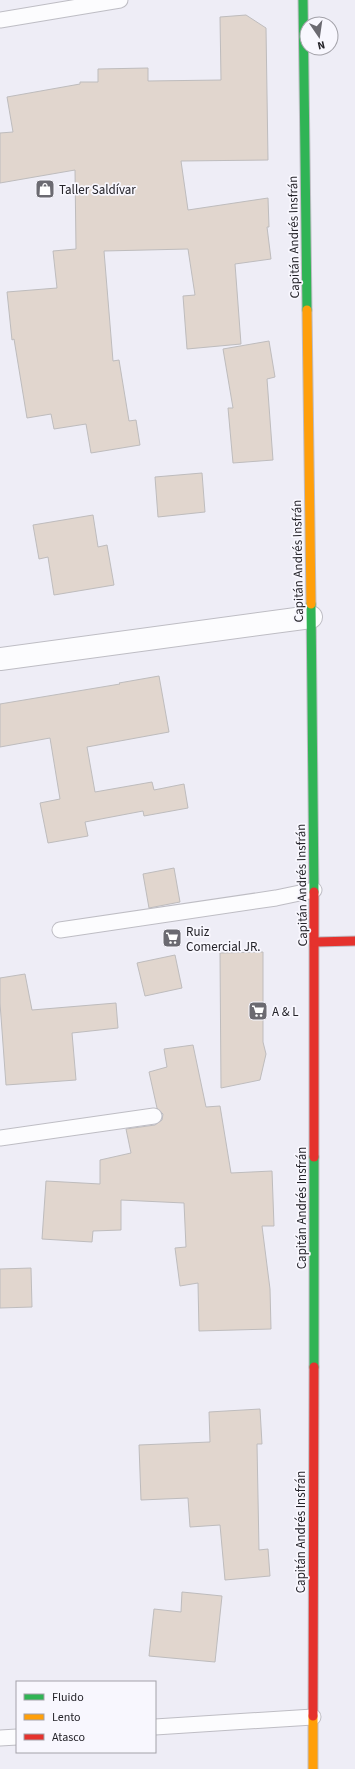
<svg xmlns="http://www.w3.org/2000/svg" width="355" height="1769" font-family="'Source Sans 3',sans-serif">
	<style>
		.building { fill: #e1d6ce; stroke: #bebcbd }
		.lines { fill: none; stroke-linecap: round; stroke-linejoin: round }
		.lane-casing { stroke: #bebdc4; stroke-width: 17 }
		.street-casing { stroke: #bebdc4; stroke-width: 24 }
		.fast-casing { stroke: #bebdc4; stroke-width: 11 }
		.slow-casing { stroke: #bebdc4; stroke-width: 11 }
		.jam-casing { stroke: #bebdc4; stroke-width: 11 }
		.lane { stroke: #fcfcfe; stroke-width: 15 }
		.street { stroke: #fcfcfe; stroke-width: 22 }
		.fast { stroke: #30b455; stroke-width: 9 }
		.slow { stroke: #ff9f0a; stroke-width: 9 }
		.jam { stroke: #e5322d; stroke-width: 9 }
		.labels { text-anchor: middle; stroke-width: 3.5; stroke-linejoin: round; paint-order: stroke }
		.poi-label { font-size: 13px; fill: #242329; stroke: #f8f7fe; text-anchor: start }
		.street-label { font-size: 13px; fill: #242329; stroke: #f8f7fe }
	</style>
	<rect width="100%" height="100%" fill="#eeedf6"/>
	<g class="building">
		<path d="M 246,15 L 266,28 L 268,160 L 181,161 L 188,210 L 268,198 L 269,227 L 267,227 L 271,259 L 235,264 L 241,344 L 187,349 L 183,296 L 195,295 L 188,249 L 104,251 L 113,361 L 119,360 L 129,421 L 136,420 L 140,445 L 91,453 L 86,424 L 54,429 L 51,414 L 27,418 L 14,339 L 12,340 L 7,292 L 57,288 L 53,251 L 76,249 L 75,170 L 0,183 L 0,133 L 13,132 L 7,97 L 80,84 L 80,82 L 98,82 L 98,69 L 148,68 L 148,81 L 221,80 L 220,17 Z"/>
		<path d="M 269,341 L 275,377 L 267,379 L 273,460 L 233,463 L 228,408 L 233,408 L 223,349 Z"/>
		<path d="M 202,473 L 205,512 L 158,517 L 155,477 Z"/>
		<path d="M 93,515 L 98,547 L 107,545 L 114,585 L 54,595 L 48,557 L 39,559 L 33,525 Z"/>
		<path d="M 159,676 L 169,732 L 87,747 L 95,792 L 152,782 L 154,790 L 184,784 L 188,808 L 144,816 L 143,811 L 85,822 L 88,836 L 48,843 L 40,803 L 60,799 L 50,738 L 0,747 L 0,704 L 120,684 L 119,683 Z"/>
		<path d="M 174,868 L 180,902 L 149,908 L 143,874 Z"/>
		<path d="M 263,952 L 263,1042 L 266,1054 L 260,1080 L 221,1088 L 220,953 Z"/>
		<path d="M 175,955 L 182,988 L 145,996 L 137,963 Z"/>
		<path d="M 25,974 L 32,1010 L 116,1003 L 118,1028 L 72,1033 L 76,1080 L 6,1085 L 0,1003 L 0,978 Z"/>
		<path d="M 193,1045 L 206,1107 L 220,1106 L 231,1173 L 272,1171 L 274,1226 L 262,1226 L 270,1289 L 271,1329 L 199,1331 L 198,1283 L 180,1286 L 175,1248 L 186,1247 L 184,1203 L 121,1200 L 121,1230 L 93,1231 L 92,1242 L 42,1239 L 46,1181 L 100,1184 L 100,1160 L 131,1153 L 126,1129 L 155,1125 L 162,1120 L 163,1114 L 157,1108 L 149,1072 L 167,1067 L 164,1049 Z"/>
		<path d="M 31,1268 L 32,1307 L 0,1308 L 0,1269 Z"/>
		<path d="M 260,1409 L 262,1444 L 257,1444 L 259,1550 L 268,1549 L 270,1576 L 225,1580 L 220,1525 L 190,1527 L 188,1498 L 141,1500 L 139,1445 L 210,1442 L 209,1412 Z"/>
		<path d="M 182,1592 L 222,1596 L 215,1662 L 149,1656 L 154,1609 L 181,1612 Z"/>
	</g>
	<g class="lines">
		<g class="lane-casing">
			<g id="lane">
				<path d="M 0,20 L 120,0"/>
				<path d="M 60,930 L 276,898 L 314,890"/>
				<path d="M 0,1138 L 154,1116"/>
				<path d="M 155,1727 L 313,1717"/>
				<path d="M 0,1738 L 17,1737"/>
			</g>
		</g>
		<g class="street-casing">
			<path id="street" d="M 0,659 L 311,617"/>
		</g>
		<g class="fast-casing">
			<g id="fast">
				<path d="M 303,0 L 307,310"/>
				<path d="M 311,604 L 314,892"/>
				<path d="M 314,1367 L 314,1157"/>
			</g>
		</g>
		<g class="slow-casing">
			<g id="slow">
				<path d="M 307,310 L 311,604"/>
				<path d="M 313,1769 L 313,1716"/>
			</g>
		</g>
		<g class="jam-casing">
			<g id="jam">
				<path d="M 314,892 L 314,1157"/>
				<path d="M 315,942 L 355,941"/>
				<path d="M 313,1716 L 314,1367"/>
			</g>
		</g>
		<use href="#lane" class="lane"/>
		<use href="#street" class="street"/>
		<use href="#fast" class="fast"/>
		<use href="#slow" class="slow"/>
		<use href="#jam" class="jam"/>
	</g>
	<defs>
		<g id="shop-square" transform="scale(1)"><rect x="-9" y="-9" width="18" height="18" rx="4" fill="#6b6a71" stroke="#f8f7fe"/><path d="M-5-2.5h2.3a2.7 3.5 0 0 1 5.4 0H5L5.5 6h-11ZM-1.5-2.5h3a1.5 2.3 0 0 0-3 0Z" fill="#fff"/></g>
		<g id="supermarket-square" transform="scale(1)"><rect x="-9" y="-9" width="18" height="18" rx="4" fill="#6b6a71" stroke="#f8f7fe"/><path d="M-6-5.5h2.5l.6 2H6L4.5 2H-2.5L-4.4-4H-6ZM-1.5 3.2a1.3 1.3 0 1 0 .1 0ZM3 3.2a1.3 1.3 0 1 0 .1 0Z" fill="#fff"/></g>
	</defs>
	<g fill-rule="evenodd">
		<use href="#shop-square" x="45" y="189"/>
		<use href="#supermarket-square" x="172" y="938"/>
		<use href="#supermarket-square" x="258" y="1011"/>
	</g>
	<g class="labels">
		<g class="poi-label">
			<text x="59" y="194">Taller Saldívar</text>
			<text x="186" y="936">Ruiz<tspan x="186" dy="15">Comercial JR.</tspan></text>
			<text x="272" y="1016">A &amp; L</text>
		</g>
		<g class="street-label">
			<text transform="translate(293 237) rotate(-91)" y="5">Capitán Andrés Insfrán</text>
			<text transform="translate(297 561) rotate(-91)" y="5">Capitán Andrés Insfrán</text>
			<text transform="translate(301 885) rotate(-91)" y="5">Capitán Andrés Insfrán</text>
			<text transform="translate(301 1208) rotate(-90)" y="5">Capitán Andrés Insfrán</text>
			<text transform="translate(300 1532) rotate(-90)" y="5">Capitán Andrés Insfrán</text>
		</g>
	</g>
	<rect x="16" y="1681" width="140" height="72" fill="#f8f7fe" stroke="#a3a2a9"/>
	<rect x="24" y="1694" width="20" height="6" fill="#30b455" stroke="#a3a2a9"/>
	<text x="52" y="1701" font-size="12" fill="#242329">Fluido</text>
	<rect x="24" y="1714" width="20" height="6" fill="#ff9f0a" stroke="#a3a2a9"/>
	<text x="52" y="1721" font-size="12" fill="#242329">Lento</text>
	<rect x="24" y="1734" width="20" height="6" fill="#e5322d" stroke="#a3a2a9"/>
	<text x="52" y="1741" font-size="12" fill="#242329">Atasco</text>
	<g transform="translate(319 36) rotate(167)"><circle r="19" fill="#f8f7fe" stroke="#a3a2a9"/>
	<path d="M0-3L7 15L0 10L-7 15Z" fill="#6b6a71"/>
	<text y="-6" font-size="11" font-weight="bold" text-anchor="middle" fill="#242329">N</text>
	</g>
</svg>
